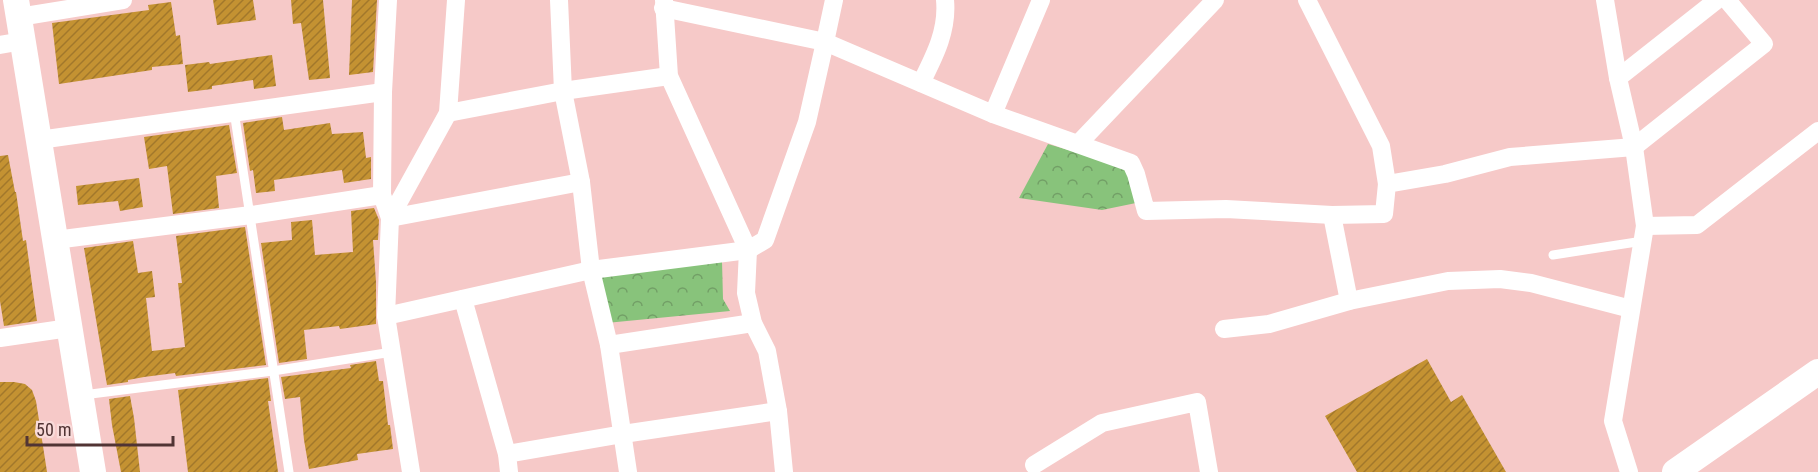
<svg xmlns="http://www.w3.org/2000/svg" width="1818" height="472" font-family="'Roboto Condensed',sans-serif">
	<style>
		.park { fill: url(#park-crowns) }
		.building { fill: url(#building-hatch) }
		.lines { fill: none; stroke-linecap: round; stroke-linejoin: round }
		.lane { stroke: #fff; stroke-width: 9 }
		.street { stroke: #fff; stroke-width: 18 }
		.secondary { stroke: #fff; stroke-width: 26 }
	</style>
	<defs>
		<pattern id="park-crowns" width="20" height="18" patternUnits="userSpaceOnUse" patternTransform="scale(1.5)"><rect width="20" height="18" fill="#88c37b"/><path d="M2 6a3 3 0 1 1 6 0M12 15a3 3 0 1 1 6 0" fill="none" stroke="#729f66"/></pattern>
		<pattern id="building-hatch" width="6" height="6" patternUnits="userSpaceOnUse" patternTransform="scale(1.5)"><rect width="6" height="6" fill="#c49232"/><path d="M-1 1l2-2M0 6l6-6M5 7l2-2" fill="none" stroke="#a2782b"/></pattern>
	</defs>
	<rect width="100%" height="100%" fill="#f6c9c8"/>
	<g class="park">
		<path d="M 1048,144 L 1126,167 L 1136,203 L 1102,210 L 1019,198 Z"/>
		<path d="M 722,261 L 723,299 L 730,311 L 596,324 L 590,278 Z"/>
	</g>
	<g class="building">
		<path d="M 213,0 L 253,0 L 256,20 L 217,25 Z"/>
		<path d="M 291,0 L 323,0 L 330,78 L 309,80 L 301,23 L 293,24 Z"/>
		<path d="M 352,0 L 377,0 L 373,72 L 349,75 Z"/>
		<path d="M 171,2 L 176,36 L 180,35 L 183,64 L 152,67 L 152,70 L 59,84 L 52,23 L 149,10 L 148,5 Z"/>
		<path d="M 272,55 L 276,86 L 254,89 L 253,80 L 212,86 L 212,89 L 188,92 L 185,65 L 209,62 L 210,64 Z"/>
		<path d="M 282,117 L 284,130 L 330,123 L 332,134 L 363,132 L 366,158 L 371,157 L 371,179 L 344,183 L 342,170 L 274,180 L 275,191 L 256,193 L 253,170 L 250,171 L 243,123 Z"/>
		<path d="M 229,125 L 237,173 L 216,176 L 219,208 L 173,214 L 167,166 L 149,169 L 144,137 Z"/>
		<path d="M 8,155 L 15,192 L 16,192 L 23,241 L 26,240 L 37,321 L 4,326 L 0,301 L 0,156 Z"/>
		<path d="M 139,178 L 143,207 L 120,211 L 118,201 L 78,205 L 76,186 Z"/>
		<path d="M 374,208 L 379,220 L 378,240 L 373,240 L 376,282 L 376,324 L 340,329 L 339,326 L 304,330 L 307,359 L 279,363 L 261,243 L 292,240 L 291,222 L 312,220 L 315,255 L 353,252 L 351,211 Z"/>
		<path d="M 245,227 L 266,365 L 176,376 L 175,373 L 144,377 L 128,380 L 128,382 L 107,385 L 84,248 L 133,241 L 138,273 L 152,271 L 155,297 L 146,298 L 152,351 L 185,347 L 178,283 L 182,283 L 176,236 Z"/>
		<path d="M 1427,359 L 1451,402 L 1462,395 L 1506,472 L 1357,472 L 1325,416 Z"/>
		<path d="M 376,361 L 379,381 L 383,381 L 388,425 L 390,425 L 393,449 L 357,454 L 358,460 L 309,469 L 304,440 L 300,397 L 285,399 L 281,377 L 351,368 L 350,365 Z"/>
		<path d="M 268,378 L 271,401 L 268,401 L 278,472 L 188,472 L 178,390 Z"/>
		<path d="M 0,382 L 14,382 L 25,384 L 32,390 L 36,401 L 47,472 L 0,472 Z"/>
		<path d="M 130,396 L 134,418 L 140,472 L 121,472 L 112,425 L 109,399 Z"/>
	</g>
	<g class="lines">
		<g class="lane">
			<path d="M 234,111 L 289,472"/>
			<path d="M 1553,255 L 1643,241"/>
			<path d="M 83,395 L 273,371 L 392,352"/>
		</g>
		<g class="street">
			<path d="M 388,0 L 383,92 L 382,195 L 390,218 L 386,316 L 411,472"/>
			<path d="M 559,0 L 563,91 L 581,182 L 591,270 L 609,345 L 628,472"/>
			<path d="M 664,0 L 669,76 L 748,250 L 746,293 L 753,323 L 767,351 L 778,411 L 784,472"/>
			<path d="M 834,0 L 825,42 L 993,114 L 1131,163 L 1136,174 L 1146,211 L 1226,209 L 1332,215 L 1384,214 L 1387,184 L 1445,174 L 1510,157 L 1634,147 L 1764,44 L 1727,0"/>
			<path d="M 1307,0 L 1381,146 L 1387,184"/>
			<path d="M 1605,0 L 1618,78 L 1634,147 L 1645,226 L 1613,421 L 1629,472"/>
			<path d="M 19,17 L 123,0"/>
			<path d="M 0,45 L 23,41"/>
			<path d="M 1618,78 L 1717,0"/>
			<path d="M 921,83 C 934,57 948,31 945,0"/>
			<path d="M 448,113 L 563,91 L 669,76"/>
			<path d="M 993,114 L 1041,0"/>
			<path d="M 39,140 L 383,92"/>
			<path d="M 1078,144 L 1215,0"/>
			<path d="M 1332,215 L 1349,301"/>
			<path d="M 390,218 L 448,113 L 456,0"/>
			<path d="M 390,218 L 581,182"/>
			<path d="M 1645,226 L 1697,225 L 1818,131"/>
			<path d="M 55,240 L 251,215 L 382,195"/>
			<path d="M 463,299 L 507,454 L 509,472"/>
			<path d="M 386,316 L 591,270 L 748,250 L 765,240 L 807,122 L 825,42 L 663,8"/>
			<path d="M 1224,329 L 1269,324 L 1349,301 L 1448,281 L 1500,279 L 1531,283 L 1631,309"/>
			<path d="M 0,338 L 69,328"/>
			<path d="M 609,345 L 753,323"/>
			<path d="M 507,454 L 623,434 L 778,411"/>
			<path d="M 1034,465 L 1102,423 L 1197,402 L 1209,472"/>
		</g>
		<g class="secondary">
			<path d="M 16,0 L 93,472"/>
			<path d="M 1675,472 L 1818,372"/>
		</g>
	</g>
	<path d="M27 436v9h146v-9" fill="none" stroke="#513434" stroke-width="3"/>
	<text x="36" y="436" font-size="18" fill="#513434" stroke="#f9dbda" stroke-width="4.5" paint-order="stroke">50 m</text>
</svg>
